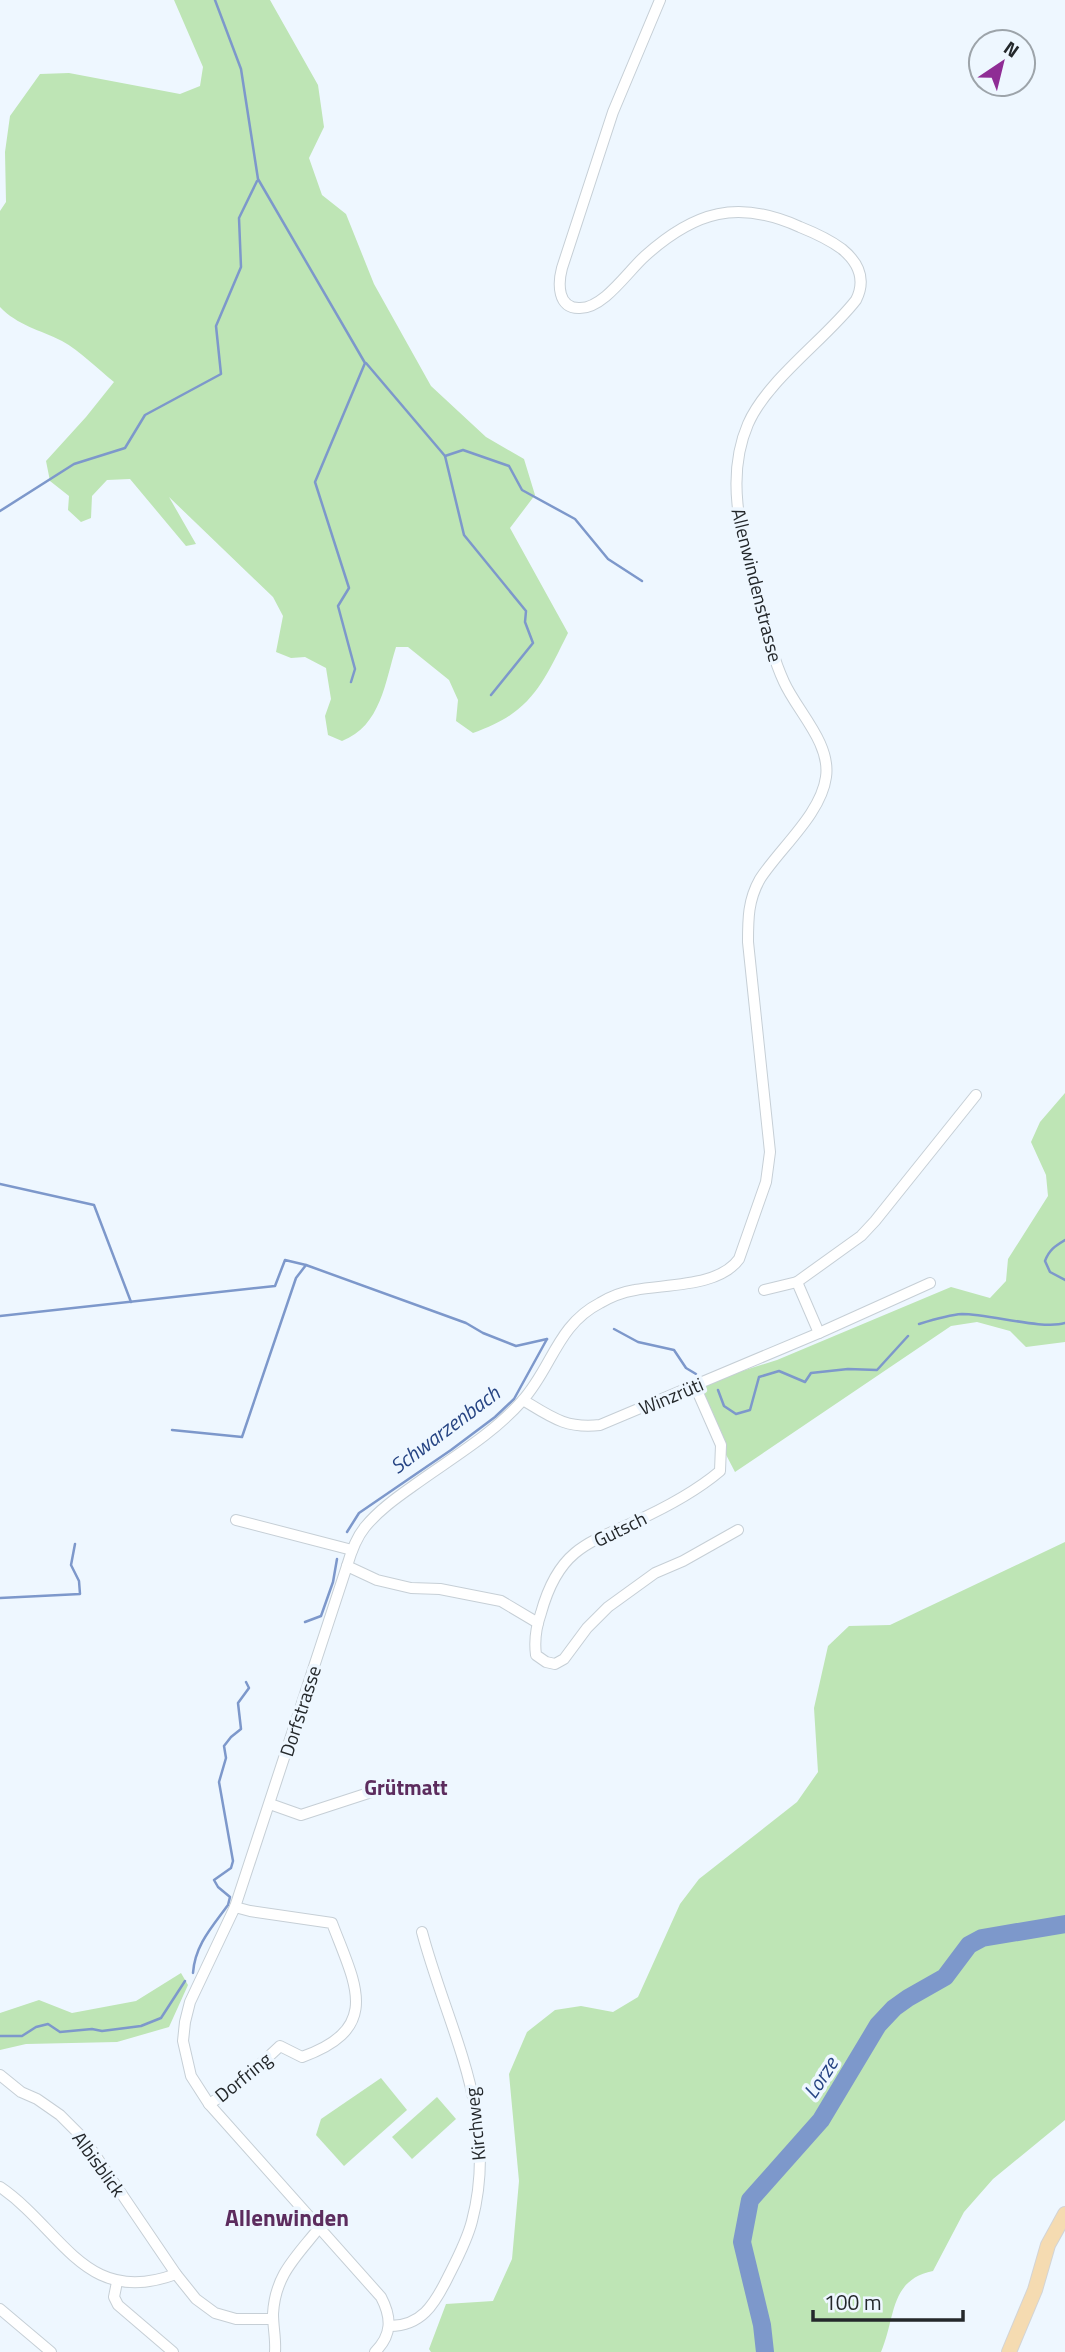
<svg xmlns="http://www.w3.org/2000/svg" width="1065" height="2352" font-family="'Titillium Web',sans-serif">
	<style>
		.green { fill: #bee5b5 }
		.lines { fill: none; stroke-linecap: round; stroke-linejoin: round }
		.stream { stroke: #7d98cb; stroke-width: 2.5 }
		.river { stroke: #7d98cb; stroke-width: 18 }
		.minor-casing { stroke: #c6cfd6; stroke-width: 12 }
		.major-casing { stroke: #d3d4d5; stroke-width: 16 }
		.minor { stroke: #fff; stroke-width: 10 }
		.major { stroke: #f5dbb1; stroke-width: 14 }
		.labels { text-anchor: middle; stroke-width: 7; stroke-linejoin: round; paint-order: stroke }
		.street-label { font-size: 19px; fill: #24282b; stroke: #eef7ff }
		.water-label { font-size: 21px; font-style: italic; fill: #264483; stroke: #eef7ff }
		.neighbourhood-label { font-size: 21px; font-weight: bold; fill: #5c2c5e; stroke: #eef7ff }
		.quarter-label { font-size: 23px; font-weight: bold; fill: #5c2c5e; stroke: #eef7ff }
	</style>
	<rect width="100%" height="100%" fill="#eef7ff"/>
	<g class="green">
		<path d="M 174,0 L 270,0 L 318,85 L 324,127 L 309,158 L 322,195 L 346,214 L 374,284 L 431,386 L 486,437 L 524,459 L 535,495 L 510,528 L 568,633 C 542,685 531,713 473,733 L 456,721 L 458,700 L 449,680 L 408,647 L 396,647 C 385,682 381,726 342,741 L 328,735 L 325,716 L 331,699 L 326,668 L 305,657 L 291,658 L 276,652 L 283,616 L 273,597 L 169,497 L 196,544 L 186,546 L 130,479 L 107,480 L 92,496 L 91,518 L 81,522 L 68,510 L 69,496 L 50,481 L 46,461 L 86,417 L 114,382 C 98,369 80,351 62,341 C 40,330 17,325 0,307 L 0,211 L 6,202 L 5,152 L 10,116 L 40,74 L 69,73 L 180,94 L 200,86 L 203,67 Z"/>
		<path d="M 1065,1093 L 1065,1342 L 1026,1347 L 1010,1331 L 977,1322 L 951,1326 L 735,1472 L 721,1445 L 695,1386 L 777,1360 L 951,1287 L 990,1298 L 1006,1281 L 1008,1259 L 1048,1196 L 1046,1175 L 1031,1142 L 1040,1122 Z"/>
		<path d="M 1065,1542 L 1065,2120 L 993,2179 L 964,2212 L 933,2271 C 889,2280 896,2317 881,2352 L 431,2352 L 429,2349 L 446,2304 L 493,2301 L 512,2259 L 519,2181 L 509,2074 L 527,2032 L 555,2010 L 581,2006 L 613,2012 L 638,1997 L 680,1904 L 699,1879 L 797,1802 L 818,1772 L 814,1708 L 828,1646 L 849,1626 L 890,1625 Z"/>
		<path d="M 181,1973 L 188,1985 L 169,2027 L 117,2042 L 26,2044 L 0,2050 L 0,2013 L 39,2000 L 72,2013 L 136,2001 Z"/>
		<path d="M 381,2078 L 407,2110 L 344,2166 L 316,2135 L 321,2119 Z"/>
		<path d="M 437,2097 L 456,2119 L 412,2159 L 392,2137 Z"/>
	</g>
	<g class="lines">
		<g class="stream">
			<path d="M 215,0 L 241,69 L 258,179 L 365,363 L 315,482 L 349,588 L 338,606 L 355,669 L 351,682"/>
			<path d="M 366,363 L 445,456 L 464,535 L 526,611 L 525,622 L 533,643 L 491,695"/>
			<path d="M 445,456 L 463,450 L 509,466 L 522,490 L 575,519 L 608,559 L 642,581"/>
			<path d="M 0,511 L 74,464 L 125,448 L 145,415 L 221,374 L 216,326 L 241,267 L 239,218 L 257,181"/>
			<path d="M 0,1184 L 94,1205 L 131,1302"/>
			<path d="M 1065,1240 C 1055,1246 1049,1250 1045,1261 L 1050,1272 L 1065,1280"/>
			<path d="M 0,1316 L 275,1286 L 285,1260 L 306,1265 L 466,1323 L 483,1333 L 516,1346 L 547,1339"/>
			<path d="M 919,1324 C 932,1320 948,1315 962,1314 C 990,1314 1043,1330 1065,1323"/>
			<path d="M 614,1329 L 638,1342 L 674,1350 L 686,1368 L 696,1374"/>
			<path d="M 718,1390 L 724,1406 L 736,1414 L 750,1410 L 759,1377 L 779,1371 L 805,1382 L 811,1373 L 848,1369 L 877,1370 L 908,1336"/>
			<path d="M 172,1430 L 242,1437 L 296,1278 L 306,1265"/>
			<path d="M 347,1532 L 359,1513 L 451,1450 L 495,1417 L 514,1399 L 547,1339"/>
			<path d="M 0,1598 L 80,1594 L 79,1581 L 71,1565 L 75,1544"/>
			<path d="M 305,1622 L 321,1616 L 333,1582 L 337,1559"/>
			<path d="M 193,1973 C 195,1945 212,1927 228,1905 L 230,1897 L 218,1887 L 214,1880 L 231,1868 L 233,1861 L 219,1782 L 226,1758 L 224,1746 L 231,1737 L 241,1729 L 238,1703 L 249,1688 L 246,1682"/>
			<path d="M 0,2036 L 22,2036 L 36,2027 L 48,2024 L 60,2032 L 92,2029 L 102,2031 L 141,2026 L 161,2018 L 185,1981"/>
		</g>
		<path class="river" d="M 765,2352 L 762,2325 L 742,2242 L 750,2200 L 821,2120 L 878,2025 L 894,2008 L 908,1998 L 945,1977 L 969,1945 L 982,1938 L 1065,1924"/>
		<g class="minor-casing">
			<g id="minor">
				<path d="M 764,1290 L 797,1282"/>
				<path d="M 819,1333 L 797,1282 L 861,1236 L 875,1221 L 976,1095"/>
				<path d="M 695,1386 L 721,1445 L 720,1471 C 694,1493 663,1509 632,1523 C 613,1532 592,1539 575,1553 C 557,1568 547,1591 541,1613 C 536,1627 534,1640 536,1655 L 546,1662 L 555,1664 L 564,1659 L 587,1628 L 608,1607 L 655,1573 L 683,1561 L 738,1530"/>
				<path d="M 523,1400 C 551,1417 566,1429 600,1425 L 819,1333 L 930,1283"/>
				<path d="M 236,1520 L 352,1550"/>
				<path d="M 347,1566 L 377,1580 L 411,1588 L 440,1589 L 501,1601 L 538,1623"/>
				<path d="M 270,1804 L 301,1815 L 393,1785"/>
				<path d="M 0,2075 L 21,2092 L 37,2099 L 60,2115 L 85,2140 L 176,2274 L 196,2299 L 215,2313 L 236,2319 L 273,2319"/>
				<path d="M 209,2104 L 236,2087 L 280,2046 L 302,2057 C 383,2028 355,1984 332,1923 L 250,1911 L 235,1907"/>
				<path d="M 0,2187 C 63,2230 85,2308 176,2274"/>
				<path d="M 117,2282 L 114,2297 L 118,2305 L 173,2352"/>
				<path d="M 0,2309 L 51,2352"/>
				<path d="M 390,2326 C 421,2326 434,2305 447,2279 C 456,2261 467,2241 472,2221 C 500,2115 448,2030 422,1932"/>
				<path d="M 275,2352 C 276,2339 273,2327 273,2314 C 275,2275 296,2257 319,2228"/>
				<path d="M 375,2352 C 392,2335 392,2318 381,2297 L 209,2104 L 191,2076 L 183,2041 L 185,2022 L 190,2002 L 235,1907 L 347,1566 C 351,1552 356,1538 365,1527 C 378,1511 396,1498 413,1486 C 450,1459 492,1435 522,1401 C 552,1368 557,1325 600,1303 C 610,1297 623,1292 635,1290 C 666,1284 719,1287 739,1259 L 766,1182 L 770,1152 L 748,942 C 748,919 748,900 760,879 C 780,848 821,814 826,777 C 831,743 797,711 784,682 C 772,656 766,628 759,600 C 744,543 723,482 748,424 C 767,380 826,339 856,300 C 866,280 859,263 842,249 C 830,240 815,233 800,227 C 738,199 695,211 645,256 C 628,271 604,308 580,308 C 557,309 558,283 562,268 L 613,112 L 660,0"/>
			</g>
		</g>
		<g class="major-casing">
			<path id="major" d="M 1009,2352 L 1035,2290 L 1048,2245 L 1065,2214"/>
		</g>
		<use href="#minor" class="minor"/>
		<use href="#major" class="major"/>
	</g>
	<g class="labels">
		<g class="street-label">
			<text transform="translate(757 585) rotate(76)" y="7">Allenwindenstrasse</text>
			<text transform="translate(671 1396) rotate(-23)" y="7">Winzrüti</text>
			<text transform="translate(620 1529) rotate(-26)" y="7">Gutsch</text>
			<text transform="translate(300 1711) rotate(-72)" y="7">Dorfstrasse</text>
			<text transform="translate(243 2077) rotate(-39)" y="7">Dorfring</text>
			<text transform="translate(475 2124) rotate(-96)" y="7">Kirchweg</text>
			<text transform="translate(99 2164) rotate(54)" y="7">Albisblick</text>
		</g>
		<g class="water-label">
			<text transform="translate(445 1430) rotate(-37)" y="7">Schwarzenbach</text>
			<text transform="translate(821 2078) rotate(-57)" y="7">Lorze</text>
		</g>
		<g class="neighbourhood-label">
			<text x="406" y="1795">Grütmatt</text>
		</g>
		<g class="quarter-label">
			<text x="287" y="2226">Allenwinden</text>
		</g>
	</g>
	<g transform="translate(1002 63) rotate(35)"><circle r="33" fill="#eef7ff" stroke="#9da4aa" stroke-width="2"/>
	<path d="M0-5L12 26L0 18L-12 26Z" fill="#8f2d95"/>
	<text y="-10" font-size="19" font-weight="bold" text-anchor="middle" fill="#24282b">N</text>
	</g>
	<path d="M813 2310v10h150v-10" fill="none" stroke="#24282b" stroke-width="3.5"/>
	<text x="824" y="2310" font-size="21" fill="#24282b" stroke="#eef7ff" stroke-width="5" paint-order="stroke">100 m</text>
</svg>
